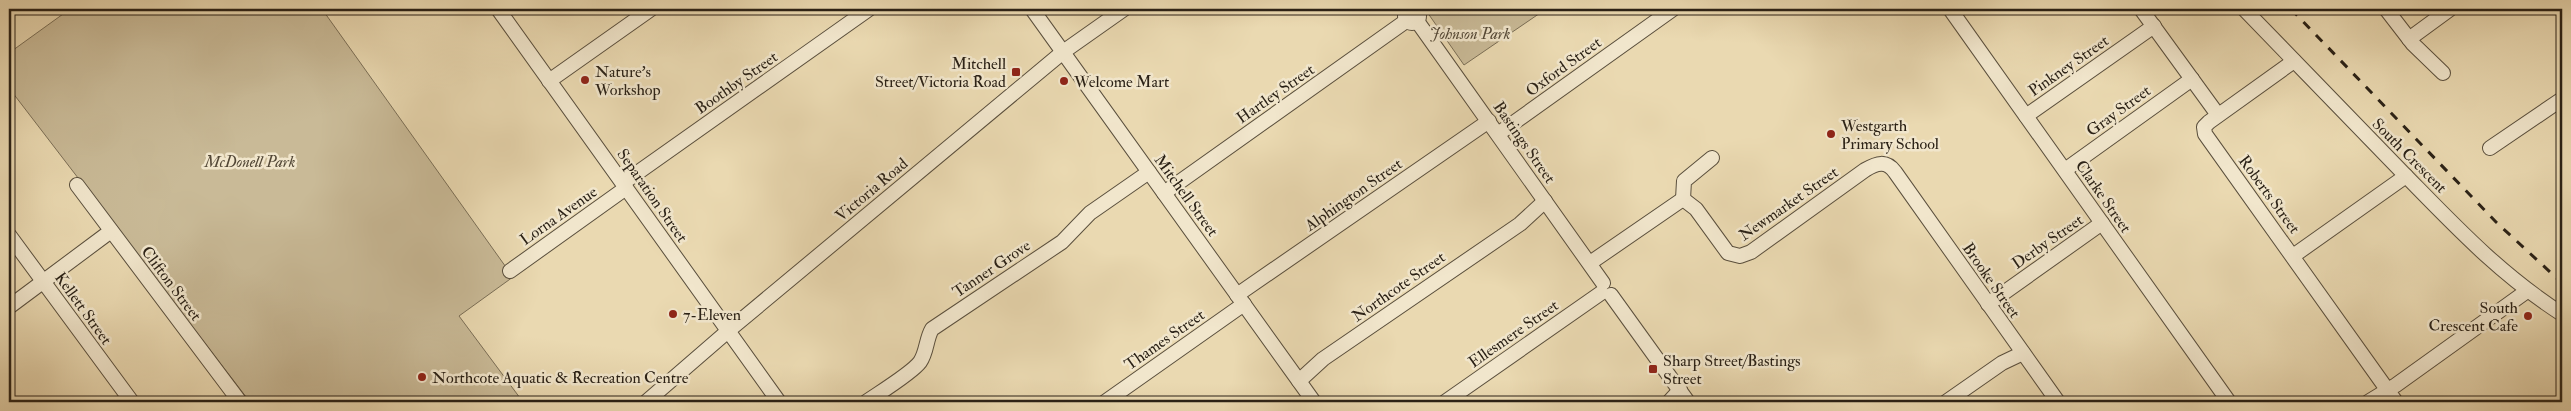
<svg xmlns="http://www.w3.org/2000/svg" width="2571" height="411" font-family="'IM FELL Double Pica',serif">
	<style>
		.green { fill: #c9ba97; stroke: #7a6e56 }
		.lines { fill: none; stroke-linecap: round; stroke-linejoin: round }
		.minor-casing { stroke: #5a4f3d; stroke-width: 16 }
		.minor { stroke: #f1e6cc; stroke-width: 14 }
		.rail { stroke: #2a2116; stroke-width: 3; stroke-dasharray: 9 9; stroke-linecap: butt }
		.poi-dot { fill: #8f2418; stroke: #f1e6cc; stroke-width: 2 }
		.labels { text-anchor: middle; stroke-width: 5; stroke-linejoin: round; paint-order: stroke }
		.park-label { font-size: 16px; font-style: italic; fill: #524736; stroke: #f1e6cc }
		.poi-label { font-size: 16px; fill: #2a2116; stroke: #f1e6cc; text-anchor: start }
		.street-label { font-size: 16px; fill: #2a2116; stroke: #f1e6cc }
	</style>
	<rect width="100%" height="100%" fill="#ead9b1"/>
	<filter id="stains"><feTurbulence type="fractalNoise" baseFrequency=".004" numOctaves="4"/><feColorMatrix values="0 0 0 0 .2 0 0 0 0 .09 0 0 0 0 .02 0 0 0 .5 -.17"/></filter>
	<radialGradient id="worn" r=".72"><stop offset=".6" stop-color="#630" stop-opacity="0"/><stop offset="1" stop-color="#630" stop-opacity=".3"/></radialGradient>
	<g class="green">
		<path d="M 70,9 L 322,9 L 513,277 L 459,316 L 523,402 L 250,402 L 9,88 L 9,53 Z"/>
		<path d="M 1425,9 L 1546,9 L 1464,65 Z"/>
	</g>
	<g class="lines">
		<g class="minor-casing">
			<g id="minor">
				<circle cx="1412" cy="16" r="7"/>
				<path d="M 498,9 L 779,402"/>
				<path d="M 1032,9 L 1314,402"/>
				<path d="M 1950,9 L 2229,402"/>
				<path d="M 2141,9 L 2218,115"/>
				<path d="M 2244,9 C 2298,64 2351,120 2406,176 C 2456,227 2501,275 2562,314"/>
				<path d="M 2386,9 L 2413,44 L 2443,73"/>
				<path d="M 1417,21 L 1603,283"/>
				<path d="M 2409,39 L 2450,9"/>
				<path d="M 2294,61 L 2209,122 L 2204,127 L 2205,134 L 2396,402"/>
				<path d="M 549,81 L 651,9"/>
				<path d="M 2026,116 L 2154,26"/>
				<path d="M 1498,134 L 1673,9"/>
				<path d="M 2490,148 L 2562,99"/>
				<path d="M 2065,170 L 2192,79"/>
				<path d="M 623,183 L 869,9"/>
				<path d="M 77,185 L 240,402"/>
				<path d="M 1164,193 L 1406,21"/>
				<path d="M 1683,199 L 1696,209 L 1728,253 L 1740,256 L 1751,252 L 1865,170 C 1877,163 1886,160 1895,172 L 2058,402"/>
				<path d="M 1683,199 L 1684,181 L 1712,158"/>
				<path d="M 9,235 L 132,402"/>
				<path d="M 2293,256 L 2406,176"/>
				<path d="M 1590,263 L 1683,199"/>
				<path d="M 510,271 L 626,188"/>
				<path d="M 1237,295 L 1489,121"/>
				<path d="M 1611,295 L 1688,402"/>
				<path d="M 1988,304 L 2102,223"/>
				<path d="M 9,307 L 111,231"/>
				<path d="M 1299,381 L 1323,359 L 1520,224 L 1545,201"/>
				<path d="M 646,402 L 728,331 L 1063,52 L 1124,9"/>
				<path d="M 866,402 C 879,393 912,373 920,362 C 927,352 926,339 932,329 L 1062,242 L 1090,213 L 1149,172"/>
				<path d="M 1105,402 L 1244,304"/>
				<path d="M 1445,402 L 1601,293"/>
				<path d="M 1669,402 L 1680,390"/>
				<path d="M 1946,402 L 2002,363 L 2023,353"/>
				<path d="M 2368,402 L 2396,385 L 2527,291"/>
			</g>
		</g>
		<use href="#minor" class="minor"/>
		<path class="rail" d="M 2291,9 L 2496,222 L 2562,283"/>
	</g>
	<g class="poi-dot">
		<rect x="1011" y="67" width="10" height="10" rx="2.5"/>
		<circle cx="585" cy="80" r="5"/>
		<circle cx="1064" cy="81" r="5"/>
		<circle cx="1831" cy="134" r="5"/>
		<circle cx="673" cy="314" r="5"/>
		<circle cx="2528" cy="316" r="5"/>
		<rect x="1648" y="364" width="10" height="10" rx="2.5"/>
		<circle cx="422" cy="377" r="5"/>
	</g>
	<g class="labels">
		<g class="park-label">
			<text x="1470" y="39">Johnson Park</text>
			<text x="250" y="167">McDonell Park</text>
		</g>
		<g class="poi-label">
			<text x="1006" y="69" text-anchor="end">Mitchell<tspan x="1006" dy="18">Street/Victoria Road</tspan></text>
			<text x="595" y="77">Nature's<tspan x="595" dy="18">Workshop</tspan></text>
			<text x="1074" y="87">Welcome Mart</text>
			<text x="1841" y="131">Westgarth<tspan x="1841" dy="18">Primary School</tspan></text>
			<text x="2518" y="313" text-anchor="end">South<tspan x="2518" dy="18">Crescent Cafe</tspan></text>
			<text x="683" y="320">7-Eleven</text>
			<text x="1663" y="366">Sharp Street/Bastings<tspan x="1663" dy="18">Street</tspan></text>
			<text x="432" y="383">Northcote Aquatic &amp; Recreation Centre</text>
		</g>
		<g class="street-label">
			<text transform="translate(2068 65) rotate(-35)" y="6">Pinkney Street</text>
			<text transform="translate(1563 66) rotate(-36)" y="6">Oxford Street</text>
			<text transform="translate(736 82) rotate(-35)" y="6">Boothby Street</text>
			<text transform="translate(1275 93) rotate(-35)" y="6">Hartley Street</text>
			<text transform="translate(2118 110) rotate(-36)" y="6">Gray Street</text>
			<text transform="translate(1525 142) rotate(55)" y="6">Bastings Street</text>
			<text transform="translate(2410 155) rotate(45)" y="6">South Crescent</text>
			<text transform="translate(871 189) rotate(-40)" y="6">Victoria Road</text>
			<text transform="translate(1353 194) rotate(-35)" y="6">Alphington Street</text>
			<text transform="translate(2270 194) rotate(54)" y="6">Roberts Street</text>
			<text transform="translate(653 195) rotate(55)" y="6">Separation Street</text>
			<text transform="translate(1187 195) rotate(54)" y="6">Mitchell Street</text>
			<text transform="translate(2104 196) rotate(55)" y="6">Clarke Street</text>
			<text transform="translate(1788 203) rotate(-35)" y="6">Newmarket Street</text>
			<text transform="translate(558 215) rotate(-35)" y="6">Lorna Avenue</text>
			<text transform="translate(2047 241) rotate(-35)" y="6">Derby Street</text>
			<text transform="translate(991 268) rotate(-34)" y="6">Tanner Grove</text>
			<text transform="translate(1992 280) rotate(55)" y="6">Brooke Street</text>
			<text transform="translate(172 283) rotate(53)" y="6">Clifton Street</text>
			<text transform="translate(1398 286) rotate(-35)" y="6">Northcote Street</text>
			<text transform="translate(84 308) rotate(54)" y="6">Kellett Street</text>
			<text transform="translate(1513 333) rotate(-35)" y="6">Ellesmere Street</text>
			<text transform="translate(1164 339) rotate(-35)" y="6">Thames Street</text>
		</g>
	</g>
	<rect width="2571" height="411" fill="none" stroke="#ead9b1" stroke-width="30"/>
	<rect x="10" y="10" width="2551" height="391" fill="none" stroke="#2a2116" stroke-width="2.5"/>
	<rect x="15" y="15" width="2541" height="381" fill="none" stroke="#2a2116"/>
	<rect width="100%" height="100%" filter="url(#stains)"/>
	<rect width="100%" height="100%" fill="url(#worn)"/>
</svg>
